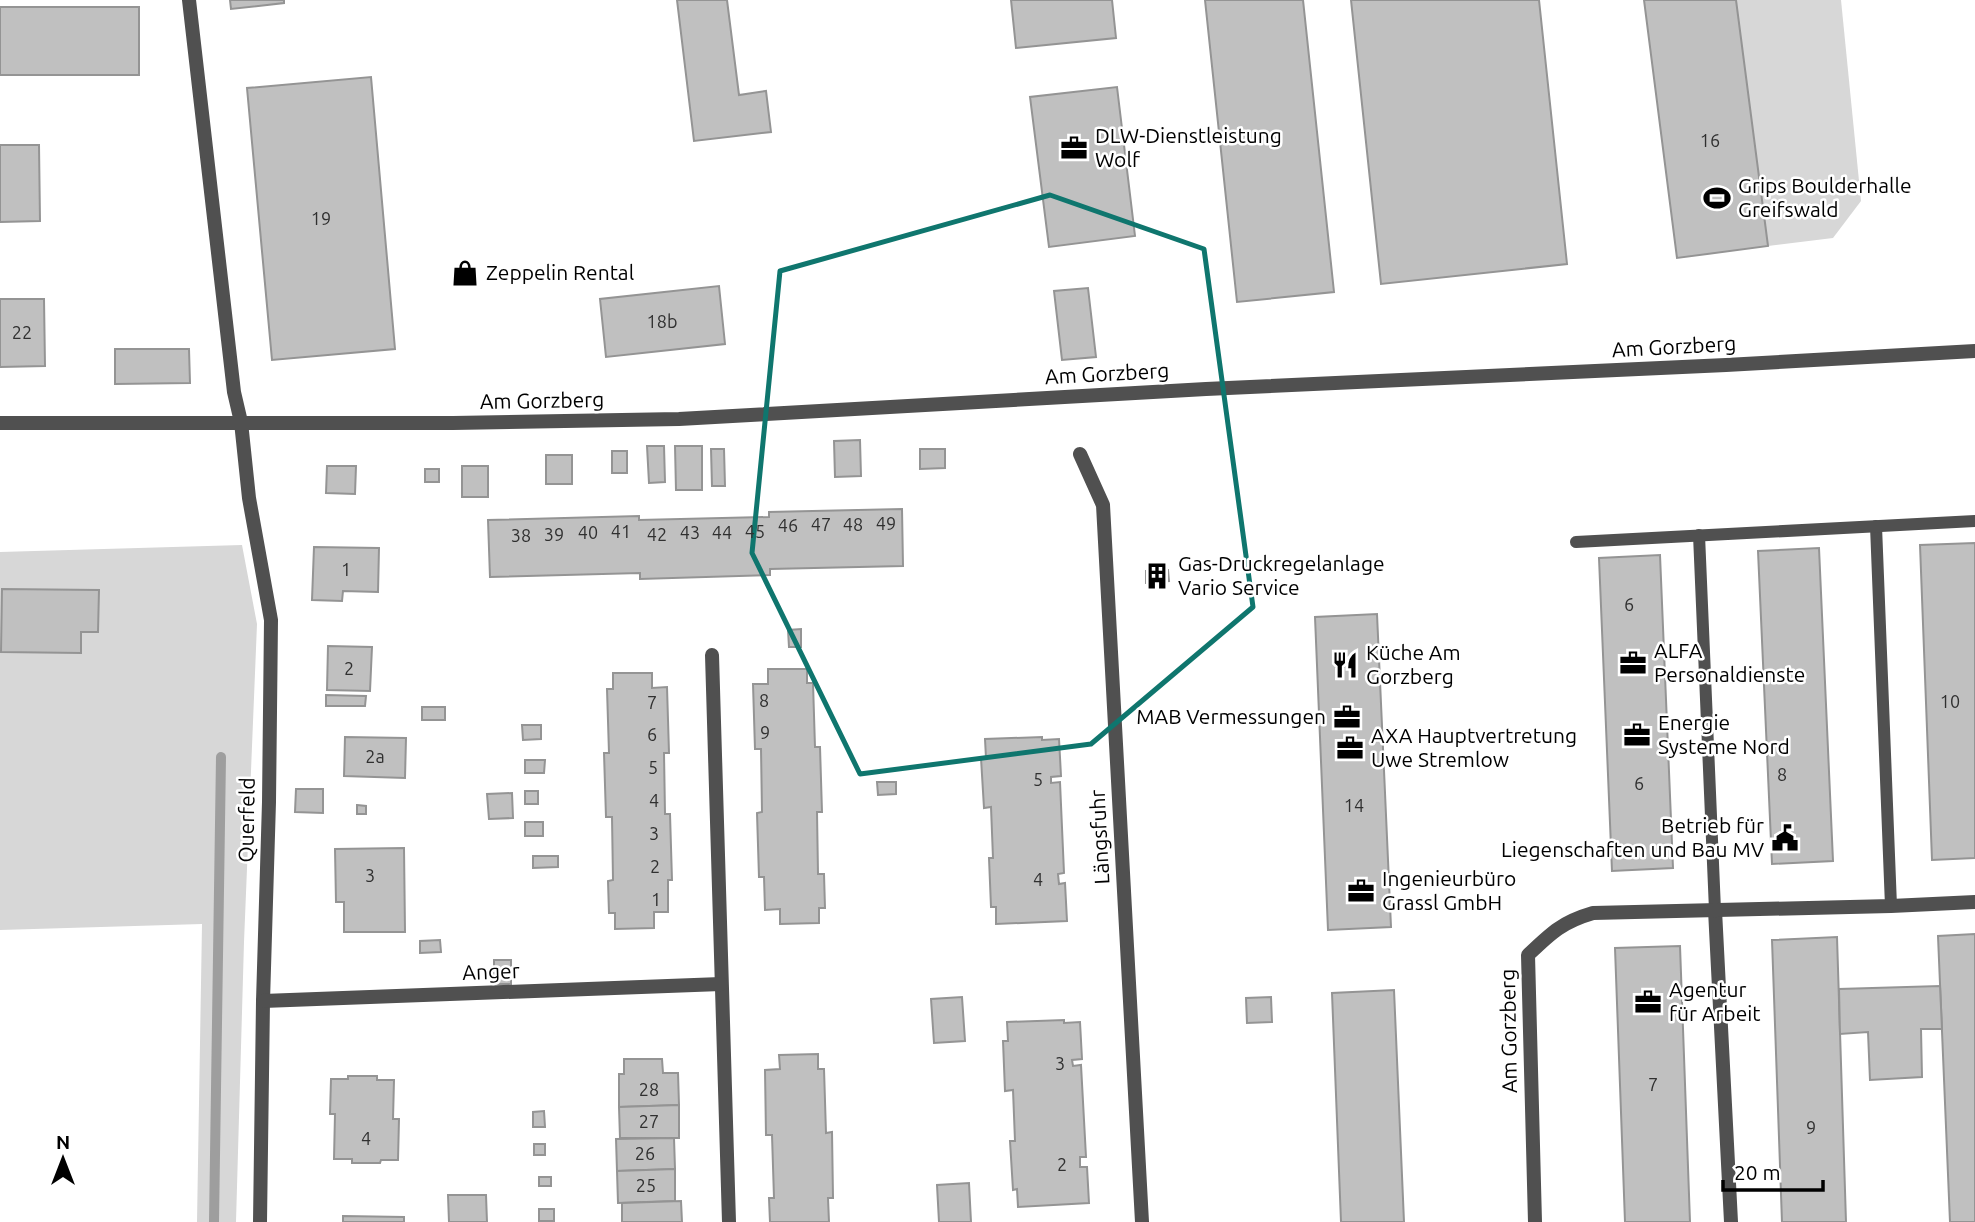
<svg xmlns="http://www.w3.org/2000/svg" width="1975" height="1222" font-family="Ubuntu,sans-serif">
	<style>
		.green { fill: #d7d7d7 }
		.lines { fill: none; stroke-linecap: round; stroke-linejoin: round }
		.stream { stroke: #9e9e9e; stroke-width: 10 }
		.building { fill: #c0c0c0; stroke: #949494; stroke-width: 2 }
		.service { stroke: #505050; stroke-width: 12 }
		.minor { stroke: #505050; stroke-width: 14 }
		.marked { fill: none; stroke: #0f766e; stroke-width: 5; stroke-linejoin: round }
		.labels { text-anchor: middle; stroke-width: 5; stroke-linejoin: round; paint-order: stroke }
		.number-label { font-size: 18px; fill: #303030 }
		.poi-label { font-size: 21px; fill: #000; stroke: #fff; text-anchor: start }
		.street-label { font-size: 21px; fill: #000; stroke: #fff }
	</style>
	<rect width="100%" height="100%" fill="#fff"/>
	<g class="green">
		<path d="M 1736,0 L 1841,0 L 1861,201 L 1833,238 L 1768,246 Z"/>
		<path d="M 242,545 L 257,624 L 244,942 L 236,1222 L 197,1222 L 202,924 L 0,930 L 0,552 Z"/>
	</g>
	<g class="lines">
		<path class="stream" d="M 214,1222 L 221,757"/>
	</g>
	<g class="building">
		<path d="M 230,0 L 284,0 L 284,3 L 231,9 Z"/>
		<path d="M 677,0 L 727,0 L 739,95 L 766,91 L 771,132 L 694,141 Z"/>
		<path d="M 1011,0 L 1112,0 L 1116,38 L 1016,48 Z"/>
		<path d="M 1205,0 L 1303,0 L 1334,292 L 1237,302 Z"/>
		<path d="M 1351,0 L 1539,0 L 1567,264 L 1381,284 Z"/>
		<path d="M 1644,0 L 1736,0 L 1768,246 L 1677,258 Z"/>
		<rect x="0" y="7" width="139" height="68"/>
		<path d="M 371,77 L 395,349 L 272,360 L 247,88 Z"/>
		<path d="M 1117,87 L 1135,236 L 1049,247 L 1030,97 Z"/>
		<path d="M 0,145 L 39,145 L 40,221 L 0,222 Z"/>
		<path d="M 719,286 L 725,344 L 606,357 L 600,299 Z"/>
		<path d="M 1088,288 L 1096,357 L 1062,360 L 1054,291 Z"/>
		<path d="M 0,299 L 44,299 L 45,366 L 0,367 Z"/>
		<path d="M 115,349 L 189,349 L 190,383 L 115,384 Z"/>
		<path d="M 860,440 L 861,476 L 835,477 L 834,441 Z"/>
		<path d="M 647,446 L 664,446 L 665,482 L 649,483 Z"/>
		<path d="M 675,446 L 702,446 L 702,490 L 676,490 Z"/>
		<path d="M 711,449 L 724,449 L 725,486 L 712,486 Z"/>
		<path d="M 920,449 L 945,449 L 945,468 L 920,469 Z"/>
		<rect x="612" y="451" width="15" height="22"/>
		<rect x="546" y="455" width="26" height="29"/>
		<path d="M 327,466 L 356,466 L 355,494 L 326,493 Z"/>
		<rect x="462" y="466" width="26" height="31"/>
		<rect x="425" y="469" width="14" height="13"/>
		<path d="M 902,509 L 903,566 L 770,569 L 770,575 L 640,579 L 640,573 L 490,577 L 488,520 L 639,516 L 639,520 L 769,517 L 769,512 Z"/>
		<path d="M 1975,543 L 1975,858 L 1932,860 L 1920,545 Z"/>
		<path d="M 314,547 L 379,548 L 378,592 L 343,591 L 342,601 L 312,600 Z"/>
		<path d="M 1819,548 L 1833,861 L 1772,864 L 1758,551 Z"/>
		<path d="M 1660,555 L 1673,868 L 1612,871 L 1599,558 Z"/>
		<path d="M 1168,570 L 1169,581 L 1146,583 L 1146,571 Z"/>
		<path d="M 2,589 L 99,590 L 98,632 L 81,632 L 81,653 L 1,652 Z"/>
		<path d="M 1377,614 L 1391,927 L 1328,930 L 1315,617 Z"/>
		<path d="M 801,629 L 801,647 L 789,647 L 788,630 Z"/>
		<path d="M 328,646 L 372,647 L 370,691 L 327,690 Z"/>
		<path d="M 768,669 L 807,669 L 807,683 L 813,683 L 815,747 L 820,747 L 822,812 L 817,812 L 818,874 L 824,874 L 825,908 L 819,908 L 819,923 L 780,924 L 780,909 L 765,910 L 764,877 L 759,877 L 757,813 L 762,812 L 761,749 L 755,749 L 753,684 L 768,684 Z"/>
		<path d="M 613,673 L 652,673 L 652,688 L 667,687 L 669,753 L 664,753 L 665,814 L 670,814 L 672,880 L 668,880 L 668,912 L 654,912 L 654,928 L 615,929 L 615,913 L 609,913 L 608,881 L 613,880 L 612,817 L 606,817 L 604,753 L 609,753 L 607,689 L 613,689 Z"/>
		<path d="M 326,695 L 366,696 L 365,706 L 326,706 Z"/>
		<rect x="422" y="707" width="23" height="13"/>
		<path d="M 522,725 L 541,725 L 541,739 L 523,740 Z"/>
		<path d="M 345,737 L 406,738 L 405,778 L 344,776 Z"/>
		<path d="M 1042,737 L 1042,740 L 1059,739 L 1061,776 L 1051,777 L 1051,783 L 1060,782 L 1064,873 L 1058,874 L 1059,884 L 1065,883 L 1067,921 L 996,924 L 996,907 L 991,907 L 989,858 L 993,858 L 991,807 L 984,808 L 981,758 L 986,758 L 985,739 Z"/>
		<path d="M 525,760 L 545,760 L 544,773 L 525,773 Z"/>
		<path d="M 877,782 L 896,782 L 896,794 L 878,795 Z"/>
		<path d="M 296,789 L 323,789 L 323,813 L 295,812 Z"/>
		<rect x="525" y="791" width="13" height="13"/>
		<path d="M 512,793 L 513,818 L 489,819 L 487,794 Z"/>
		<path d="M 357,805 L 366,806 L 366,814 L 357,814 Z"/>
		<rect x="525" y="822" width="18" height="14"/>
		<path d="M 404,848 L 405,932 L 344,932 L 344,902 L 336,902 L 335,849 Z"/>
		<path d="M 533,856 L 558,856 L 558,867 L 533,868 Z"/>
		<path d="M 1975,934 L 1975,1222 L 1950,1222 L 1938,936 Z"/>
		<path d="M 1837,937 L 1846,1222 L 1782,1222 L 1772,940 Z"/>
		<path d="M 440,940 L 441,952 L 420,953 L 420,941 Z"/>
		<path d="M 1680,946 L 1690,1222 L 1625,1222 L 1615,948 Z"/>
		<rect x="494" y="960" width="17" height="24"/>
		<path d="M 1940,986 L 1942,1029 L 1921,1029 L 1922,1077 L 1870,1080 L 1868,1032 L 1840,1034 L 1839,989 Z"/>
		<path d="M 1394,990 L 1404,1222 L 1341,1222 L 1332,993 Z"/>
		<path d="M 962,997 L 965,1041 L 934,1043 L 931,999 Z"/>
		<path d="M 1271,997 L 1272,1022 L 1247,1023 L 1246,998 Z"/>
		<path d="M 1064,1020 L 1064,1023 L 1080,1022 L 1082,1059 L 1072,1060 L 1073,1066 L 1081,1065 L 1086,1157 L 1080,1157 L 1080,1167 L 1087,1167 L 1089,1203 L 1018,1207 L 1017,1189 L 1013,1190 L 1010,1141 L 1015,1141 L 1013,1090 L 1005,1091 L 1003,1041 L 1008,1041 L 1007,1022 Z"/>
		<path d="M 818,1054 L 818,1069 L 824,1069 L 826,1133 L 832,1132 L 833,1198 L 828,1198 L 829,1222 L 770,1222 L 769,1198 L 774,1198 L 772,1135 L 766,1135 L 765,1070 L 780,1069 L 779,1055 Z"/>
		<path d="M 624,1059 L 662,1059 L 663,1073 L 678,1073 L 679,1105 L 619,1107 L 619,1074 L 624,1074 Z"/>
		<path d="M 348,1076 L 377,1076 L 377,1080 L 394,1080 L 393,1119 L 399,1119 L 398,1160 L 381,1160 L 380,1163 L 352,1163 L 352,1159 L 334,1159 L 335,1114 L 330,1114 L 331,1079 L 348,1079 Z"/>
		<path d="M 679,1105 L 679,1138 L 620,1138 L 619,1107 Z"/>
		<path d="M 544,1111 L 545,1127 L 533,1127 L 533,1112 Z"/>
		<path d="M 674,1138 L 675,1169 L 617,1171 L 616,1139 Z"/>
		<rect x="534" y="1144" width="11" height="11"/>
		<path d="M 675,1169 L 675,1201 L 618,1203 L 617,1171 Z"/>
		<rect x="539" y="1177" width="12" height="9"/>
		<path d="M 969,1183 L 971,1222 L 939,1222 L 937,1185 Z"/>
		<path d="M 448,1195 L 486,1195 L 487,1222 L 449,1222 Z"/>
		<path d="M 681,1201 L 682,1222 L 622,1222 L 622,1203 Z"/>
		<rect x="539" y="1209" width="15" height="12"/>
		<path d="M 343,1216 L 404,1217 L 404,1222 L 343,1222 Z"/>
	</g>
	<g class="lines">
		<g class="service">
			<path d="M 1876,526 L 1891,906"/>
			<path d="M 1699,535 L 1715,910"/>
			<path d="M 1576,542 L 1975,521"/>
		</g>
		<g class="minor">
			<path d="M 189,0 L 234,392 L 241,422 L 249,498 L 271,620 L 269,802 L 263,1001 L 260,1222"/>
			<path d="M 0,423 L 453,423 L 679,419 L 1206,389 L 1726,365 L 1975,351"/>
			<path d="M 1080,454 L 1103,505 L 1142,1222"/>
			<path d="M 712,655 L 729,1222"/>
			<path d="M 1715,910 L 1731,1222"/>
			<path d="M 263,1001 L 721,984"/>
			<path d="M 1535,1222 L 1528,955 C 1551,933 1562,922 1593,913 L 1891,906 L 1975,902"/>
		</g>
	</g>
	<path class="marked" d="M 1050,195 L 1204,249 L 1253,607 L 1091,744 L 860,774 L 752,553 L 780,271 Z"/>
	<defs>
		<g id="office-bare" transform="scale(2.1)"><path d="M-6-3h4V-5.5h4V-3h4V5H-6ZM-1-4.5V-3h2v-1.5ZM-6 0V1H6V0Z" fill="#000" stroke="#fff" stroke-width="2.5" paint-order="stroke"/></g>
		<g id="stadium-bare" transform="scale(2.1)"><path d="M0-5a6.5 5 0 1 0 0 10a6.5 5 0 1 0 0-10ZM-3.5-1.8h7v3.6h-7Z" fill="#000" stroke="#fff" stroke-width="2.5" paint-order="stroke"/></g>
		<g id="shop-bare" transform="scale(2.1)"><path d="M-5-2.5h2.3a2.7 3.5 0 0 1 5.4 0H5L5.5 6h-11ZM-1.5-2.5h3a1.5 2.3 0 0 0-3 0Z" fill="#000" stroke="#fff" stroke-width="2.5" paint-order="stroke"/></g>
		<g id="building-bare" transform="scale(2.1)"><path d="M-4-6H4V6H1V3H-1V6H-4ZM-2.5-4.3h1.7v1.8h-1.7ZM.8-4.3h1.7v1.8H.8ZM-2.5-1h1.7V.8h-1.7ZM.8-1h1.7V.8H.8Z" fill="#000" stroke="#fff" stroke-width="2.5" paint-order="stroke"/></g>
		<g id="restaurant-bare" transform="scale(2.1)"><path d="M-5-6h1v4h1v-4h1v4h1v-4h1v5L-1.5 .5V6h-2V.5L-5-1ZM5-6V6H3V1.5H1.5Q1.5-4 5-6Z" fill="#000" stroke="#fff" stroke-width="2.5" paint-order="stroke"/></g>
		<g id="civic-bare" transform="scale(2.1)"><path d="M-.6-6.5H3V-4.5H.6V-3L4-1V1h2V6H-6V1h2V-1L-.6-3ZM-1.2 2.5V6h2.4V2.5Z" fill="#000" stroke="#fff" stroke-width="2.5" paint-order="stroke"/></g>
	</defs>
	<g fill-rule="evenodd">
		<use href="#office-bare" x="1074" y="148"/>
		<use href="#stadium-bare" x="1717" y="198"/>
		<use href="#shop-bare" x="465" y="273"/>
		<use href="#building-bare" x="1157" y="576"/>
		<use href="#office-bare" x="1633" y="663"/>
		<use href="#restaurant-bare" x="1345" y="665"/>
		<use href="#office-bare" x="1347" y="717"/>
		<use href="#office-bare" x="1637" y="735"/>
		<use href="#office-bare" x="1350" y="748"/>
		<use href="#civic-bare" x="1785" y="838"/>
		<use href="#office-bare" x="1361" y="891"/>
		<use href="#office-bare" x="1648" y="1002"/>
	</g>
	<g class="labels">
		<g class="number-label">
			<text x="1710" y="147">16</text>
			<text x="321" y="225">19</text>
			<text x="662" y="328">18b</text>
			<text x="22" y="339">22</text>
			<text x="886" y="530">49</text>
			<text x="821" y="531">47</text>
			<text x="853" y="531">48</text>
			<text x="788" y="532">46</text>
			<text x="621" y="538">41</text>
			<text x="755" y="538">45</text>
			<text x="588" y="539">40</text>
			<text x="690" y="539">43</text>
			<text x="722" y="539">44</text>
			<text x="554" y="541">39</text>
			<text x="657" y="541">42</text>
			<text x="521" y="542">38</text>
			<text x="346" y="576">1</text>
			<text x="1629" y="611">6</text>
			<text x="349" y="675">2</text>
			<text x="764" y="707">8</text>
			<text x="1950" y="708">10</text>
			<text x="652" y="709">7</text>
			<text x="765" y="739">9</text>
			<text x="652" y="741">6</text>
			<text x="375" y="763">2a</text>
			<text x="653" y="774">5</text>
			<text x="1782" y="781">8</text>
			<text x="1038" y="786">5</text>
			<text x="1639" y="790">6</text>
			<text x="654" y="807">4</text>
			<text x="1354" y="812">14</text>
			<text x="654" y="840">3</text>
			<text x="655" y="873">2</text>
			<text x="370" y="882">3</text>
			<text x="1038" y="886">4</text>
			<text x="656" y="906">1</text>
			<text x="1060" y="1070">3</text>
			<text x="1653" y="1091">7</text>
			<text x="649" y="1096">28</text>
			<text x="649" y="1128">27</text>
			<text x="1811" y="1134">9</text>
			<text x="366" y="1145">4</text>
			<text x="645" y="1160">26</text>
			<text x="1062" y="1171">2</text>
			<text x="646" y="1192">25</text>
		</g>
		<g class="poi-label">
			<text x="1095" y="143">DLW-Dienstleistung<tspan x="1095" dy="24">Wolf</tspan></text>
			<text x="1738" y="193">Grips Boulderhalle<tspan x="1738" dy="24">Greifswald</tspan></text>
			<text x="486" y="280">Zeppelin Rental</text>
			<text x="1178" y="571">Gas-Druckregelanlage<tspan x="1178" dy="24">Vario Service</tspan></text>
			<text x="1654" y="658">ALFA<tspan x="1654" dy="24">Personaldienste</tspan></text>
			<text x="1366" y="660">Küche Am<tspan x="1366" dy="24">Gorzberg</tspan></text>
			<text x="1326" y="724" text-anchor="end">MAB Vermessungen</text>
			<text x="1658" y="730">Energie<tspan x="1658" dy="24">Systeme Nord</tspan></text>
			<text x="1371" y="743">AXA Hauptvertretung<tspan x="1371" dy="24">Uwe Stremlow</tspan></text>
			<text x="1764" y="833" text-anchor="end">Betrieb für<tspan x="1764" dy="24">Liegenschaften und Bau MV</tspan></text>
			<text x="1382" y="886">Ingenieurbüro<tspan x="1382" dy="24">Grassl GmbH</tspan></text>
			<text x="1669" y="997">Agentur<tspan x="1669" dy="24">für Arbeit</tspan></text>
		</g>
		<g class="street-label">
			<text transform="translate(1674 347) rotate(-3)" y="7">Am Gorzberg</text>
			<text transform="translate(1107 374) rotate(-3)" y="7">Am Gorzberg</text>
			<text transform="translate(542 401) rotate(-1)" y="7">Am Gorzberg</text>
			<text transform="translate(247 820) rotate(-89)" y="7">Querfeld</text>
			<text transform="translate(1100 837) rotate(-93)" y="7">Längsfuhr</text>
			<text transform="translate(491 972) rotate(-2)" y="7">Anger</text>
			<text transform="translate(1509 1031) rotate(-91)" y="7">Am Gorzberg</text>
		</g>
	</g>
	<g transform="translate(63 1159)" stroke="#ffffff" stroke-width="5" paint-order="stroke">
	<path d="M0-5L12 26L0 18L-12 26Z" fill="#000000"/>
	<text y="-10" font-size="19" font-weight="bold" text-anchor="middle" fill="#000000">N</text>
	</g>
	<path d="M1723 1180v10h100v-10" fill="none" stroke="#000000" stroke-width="3.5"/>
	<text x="1734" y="1180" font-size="21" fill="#000000" stroke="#ffffff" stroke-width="5" paint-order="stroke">20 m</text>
</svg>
